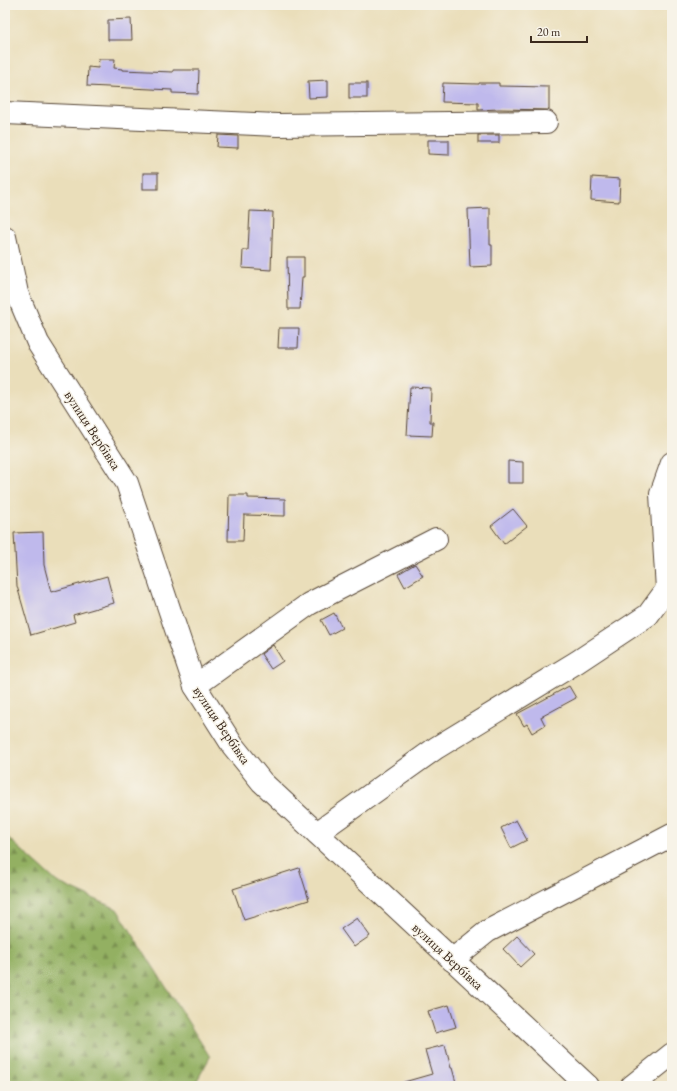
<svg xmlns="http://www.w3.org/2000/svg" width="677" height="1091" font-family="'EB Garamond',serif">
	<style>
		.forest { fill: url(#forest-firs); stroke: #676d40 }
		.building { fill: #bfb9ec }
		.lines { fill: none; stroke-linecap: round; stroke-linejoin: round }
		.minor-casing { stroke: #554535; stroke-width: 24 }
		.minor { stroke: #fff; stroke-width: 22 }
		.labels { text-anchor: middle; stroke-width: 3; stroke-linejoin: round; paint-order: stroke }
		.street-label { font-size: 14px; fill: #3b2a1e; stroke: #f7f3e8 }
	</style>
	<defs>
		<pattern id="forest-firs" width="22" height="20" patternUnits="userSpaceOnUse"><rect width="22" height="20" fill="#93b062"/><path d="M5 1l3.5 6h-7zM16 11l3.5 6h-7z" fill="#798f50"/></pattern>
	</defs>
	<rect width="100%" height="100%" fill="#f7f3e8"/>
	<filter id="ink" filterUnits="userSpaceOnUse"><feTurbulence type="fractalNoise" baseFrequency=".025" numOctaves="2"/><feDisplacementMap in="SourceGraphic" scale="8" xChannelSelector="R" yChannelSelector="G"/><feConvolveMatrix kernelMatrix="1 2 1 2 8 2 1 2 1" color-interpolation-filters="sRGB"/></filter>
	<filter id="wash" filterUnits="userSpaceOnUse"><feTurbulence type="fractalNoise" baseFrequency=".012" numOctaves="4" result="noise"/><feDisplacementMap in="SourceGraphic" scale="16" xChannelSelector="R" yChannelSelector="G"/><feGaussianBlur stdDeviation="0.9" result="paint"/><feColorMatrix in="noise" values="0 0 0 0 0 0 0 0 0 0 0 0 0 0 0 0 0 1.4 0 .05"/><feComposite in="paint" operator="in"/></filter>
	<g filter="url(#wash)">
		<rect width="100%" height="100%" fill="#eadeba"/>
		<path class="forest" d="M 5,835 L 57,882 L 117,909 L 210,1057 L 194,1086 L 119,1086 L 114,1082 L 105,1086 L 5,1086 Z"/>
		<g id="blocks">
			<g class="building">
				<path d="M 131,19 L 132,40 L 108,40 L 108,20 Z"/>
				<path d="M 99,59 L 115,59 L 114,68 L 122,69 L 122,70 L 173,72 L 173,70 L 199,70 L 198,94 L 172,93 L 172,90 L 87,86 L 88,67 L 98,68 Z"/>
				<path d="M 328,80 L 328,97 L 309,98 L 308,81 Z"/>
				<rect x="349" y="83" width="18" height="15"/>
				<path d="M 443,83 L 479,84 L 479,83 L 499,83 L 499,86 L 549,87 L 549,110 L 499,109 L 478,110 L 478,103 L 442,102 Z"/>
				<path d="M 218,135 L 238,136 L 238,148 L 217,147 Z"/>
				<rect x="478" y="135" width="21" height="8"/>
				<path d="M 428,140 L 449,140 L 449,155 L 428,154 Z"/>
				<rect x="143" y="173" width="15" height="16"/>
				<path d="M 592,177 L 620,179 L 619,202 L 591,200 Z"/>
				<path d="M 490,208 L 490,245 L 492,245 L 492,266 L 470,267 L 468,209 Z"/>
				<path d="M 250,211 L 273,212 L 271,270 L 242,268 L 243,250 L 248,250 Z"/>
				<path d="M 287,257 L 304,257 L 304,277 L 302,277 L 300,309 L 288,309 Z"/>
				<path d="M 279,328 L 299,328 L 298,348 L 278,348 Z"/>
				<path d="M 410,387 L 431,388 L 430,422 L 433,422 L 432,436 L 407,435 Z"/>
				<path d="M 508,461 L 523,462 L 523,483 L 508,483 Z"/>
				<path d="M 229,495 L 248,495 L 248,498 L 285,499 L 285,516 L 244,515 L 243,541 L 228,541 Z"/>
				<path d="M 513,509 L 527,526 L 504,544 L 491,526 Z"/>
				<path d="M 43,532 L 44,565 L 51,592 L 107,576 L 114,603 L 73,615 L 75,622 L 31,635 L 17,586 L 14,533 Z"/>
				<path d="M 415,564 L 423,576 L 405,587 L 398,574 Z"/>
				<path d="M 334,613 L 342,628 L 329,635 L 321,620 Z"/>
				<path d="M 273,645 L 283,661 L 271,669 L 261,654 Z"/>
				<path d="M 569,686 L 576,698 L 541,717 L 545,725 L 532,733 L 527,724 L 524,726 L 517,714 Z"/>
				<path d="M 516,820 L 527,840 L 511,848 L 501,828 Z"/>
				<path d="M 299,868 L 309,900 L 244,920 L 233,889 Z"/>
				<path d="M 357,918 L 370,936 L 354,947 L 341,929 Z"/>
				<path d="M 517,936 L 534,954 L 520,967 L 503,949 Z"/>
				<path d="M 449,1005 L 456,1027 L 435,1033 L 428,1011 Z"/>
				<path d="M 445,1045 L 451,1068 L 452,1068 L 457,1086 L 405,1086 L 404,1082 L 432,1074 L 425,1050 Z"/>
			</g>
		</g>
	</g>
	<g filter="url(#ink)">
		<use href="#blocks" fill-opacity="0" stroke="#554535" stroke-width="1"/>
		<g class="lines">
			<g class="minor-casing">
				<g id="minor">
					<path d="M 5,113 L 277,125 L 546,122"/>
					<path d="M 5,237 L 17,293 L 38,343 L 127,483 L 195,686 L 233,746 L 262,782 L 588,1086"/>
					<path d="M 195,686 L 309,604 L 436,539"/>
					<path d="M 317,833 L 436,748 L 577,662 L 648,615 L 667,589 L 661,494 L 672,463"/>
					<path d="M 452,960 L 488,931 L 672,835"/>
					<path d="M 632,1086 L 672,1054"/>
				</g>
			</g>
			<use href="#minor" class="minor"/>
		</g>
	</g>
	<g class="labels">
		<g class="street-label">
			<text transform="translate(93 430) rotate(57)" y="5">вулиця Вербівка</text>
			<text transform="translate(222 725) rotate(56)" y="5">вулиця Вербівка</text>
			<text transform="translate(448 956) rotate(43)" y="5">вулиця Вербівка</text>
		</g>
	</g>
	<rect width="677" height="1091" fill="none" stroke="#f7f3e8" stroke-width="20"/>
	<path d="M531 36v6h56v-6" fill="none" stroke="#3b2a1e" stroke-width="2"/>
	<text x="537" y="36" font-size="12" fill="#3b2a1e" stroke="#f7f3e8" stroke-width="3" paint-order="stroke">20 m</text>
</svg>
